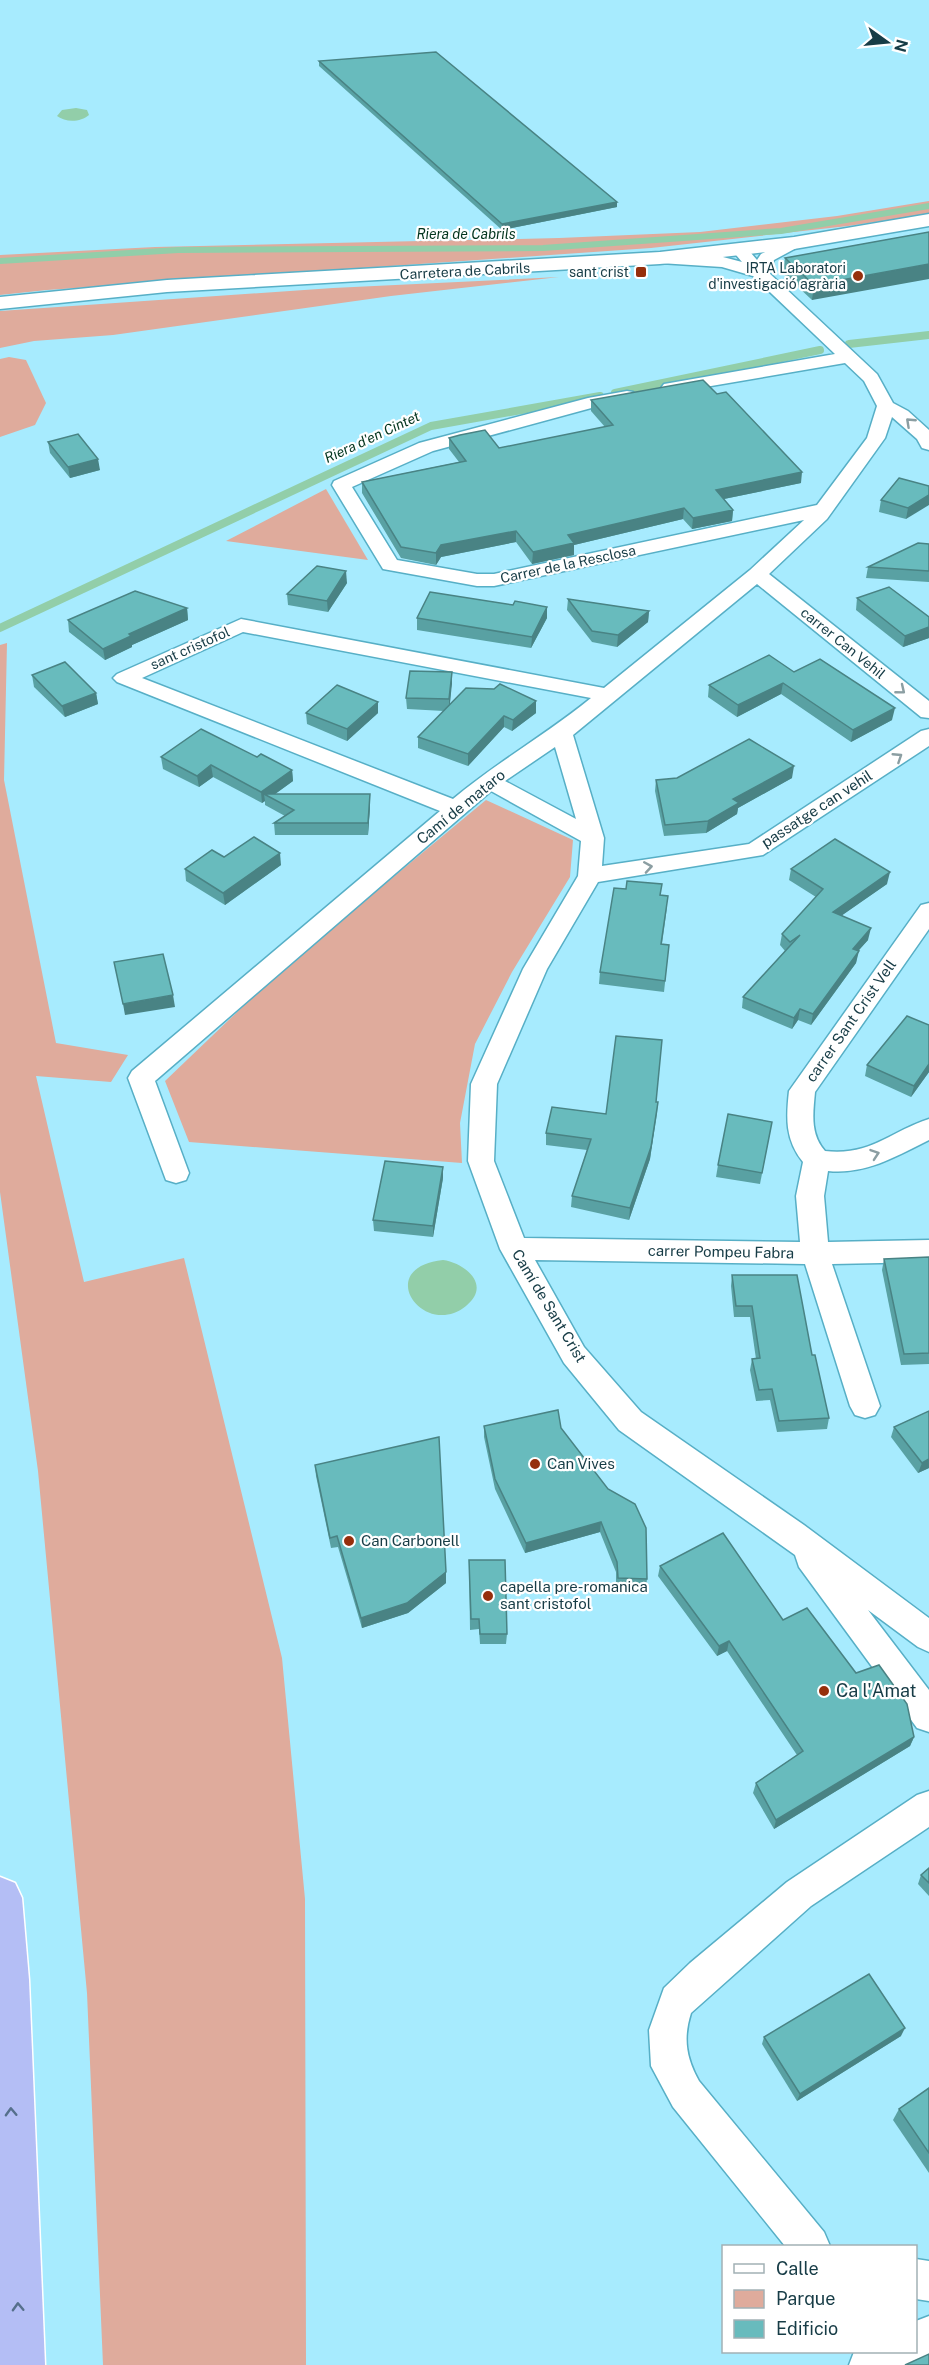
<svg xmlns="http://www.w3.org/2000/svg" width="929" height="2365" font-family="'Public Sans',sans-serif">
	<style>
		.green { fill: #dfab9c }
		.water { fill: #92cea9 }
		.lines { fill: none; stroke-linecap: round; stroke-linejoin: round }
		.stream-far1 { stroke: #92cea9; stroke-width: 6 }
		.stream { stroke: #92cea9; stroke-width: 8 }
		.minor-casing { stroke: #57afc6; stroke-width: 3 }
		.tertiary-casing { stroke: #57afc6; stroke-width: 3 }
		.motorway-casing { stroke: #fff; stroke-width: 3 }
		.minor { fill: #fff; fill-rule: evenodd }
		.tertiary { fill: #fff; fill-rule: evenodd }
		.motorway { fill: #b4bef5; fill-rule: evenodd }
		.wall { fill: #59a1a3 }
		.shaded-wall { fill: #498384 }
		.building { fill: #68bbbd; stroke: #498384; stroke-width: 1.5 }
		.oneway { stroke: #8b9ea2 }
		.oneway2 { stroke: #56708c }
		.poi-dot { fill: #962f0c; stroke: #fff; stroke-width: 2 }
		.labels { text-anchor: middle; stroke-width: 4.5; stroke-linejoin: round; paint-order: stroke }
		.far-water-label { font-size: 14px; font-style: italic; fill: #03351e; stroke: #fff }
		.far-poi-label { font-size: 14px; fill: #173c46; stroke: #fff; text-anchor: end }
		.far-street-label { font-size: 14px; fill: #173c46; stroke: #fff }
		.street-label { font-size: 15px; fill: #173c46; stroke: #fff }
		.poi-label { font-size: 15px; fill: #173c46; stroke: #fff; text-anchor: start }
		.near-poi-label { font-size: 18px; fill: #173c46; stroke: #fff; text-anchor: start }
	</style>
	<rect width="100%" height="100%" fill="#a7ebfe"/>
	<g class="green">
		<path d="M 929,201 L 929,214 L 848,226 L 651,248 L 47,290 L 0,295 L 0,255 L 155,247 L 559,238 L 700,232 L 837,216 Z"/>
		<path d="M 559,277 L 391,296 L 113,335 L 34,341 L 0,348 L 0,311 L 333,288 Z"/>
		<path d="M 9,357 L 26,360 L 46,403 L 35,425 L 0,437 L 0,359 Z"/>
		<path d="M 326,489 L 368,560 L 226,541 Z"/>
		<path d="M 7,643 L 4,780 L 56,1043 L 128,1055 L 111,1082 L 36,1076 L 84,1282 L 184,1258 L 282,1658 L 305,1899 L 306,2365 L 103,2365 L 87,1993 L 38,1471 L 0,1192 L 0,645 Z"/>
		<path d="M 486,800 L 573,840 L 570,877 L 512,972 L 475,1044 L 460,1123 L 462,1163 L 189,1142 L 165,1081 L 280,971 Z"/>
	</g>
	<g class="water">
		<path d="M 76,108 L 87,110 L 89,115 C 81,122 66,123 57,116 L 62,110 Z"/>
		<path d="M 443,1260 C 465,1263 492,1285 466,1306 C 424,1340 372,1268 443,1260 Z"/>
	</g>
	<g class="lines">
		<path class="stream-far1" d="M 0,261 L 178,250 L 543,248 L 781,231 L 929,206"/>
		<g class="stream">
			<path d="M 849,344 L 929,335"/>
			<path d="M 615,393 L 820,350"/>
			<path d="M 0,628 L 431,426 L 600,396"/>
		</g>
		<g class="minor-casing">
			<g id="minor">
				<path d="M 794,238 L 802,243 L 800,246 L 774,260 L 768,272 L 877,374 L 893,403 L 908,411 L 929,430 L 929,450 L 922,448 L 917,439 L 892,417 L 885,438 L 827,519 L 769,574 L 929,701 L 929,718 L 921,717 L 757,584 L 573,735 L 604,838 L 602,866 L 749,844 L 921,731 L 929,729 L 929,746 L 763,855 L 598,882 L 547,969 L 497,1084 L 494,1161 L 524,1238 L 800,1242 L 796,1196 L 803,1162 C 785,1140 786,1118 789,1091 L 921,905 L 929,903 L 929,929 L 815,1092 C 813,1114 810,1134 825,1151 C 871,1156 889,1132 929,1119 L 929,1140 C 897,1156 865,1175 828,1171 L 824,1196 L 828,1242 L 929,1240 L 929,1262 L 832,1264 L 880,1406 L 875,1415 L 865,1418 L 855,1415 L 850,1406 L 805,1264 L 535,1260 L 584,1347 L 641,1412 L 804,1525 L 929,1618 L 929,1652 L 918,1647 L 868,1610 L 929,1690 L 929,1732 L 917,1728 L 799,1567 L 795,1555 L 619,1430 L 564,1363 L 500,1249 L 468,1161 L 471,1084 L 523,969 L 578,876 L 581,841 L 491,791 L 155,1081 L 189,1173 L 186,1180 L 176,1183 L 166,1180 L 128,1078 L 132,1071 L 440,811 L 117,682 L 113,678 L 117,674 L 241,619 L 604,688 L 750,570 L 804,520 L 494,586 L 477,586 L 383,569 L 332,485 L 334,481 L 419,443 L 588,398 L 627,391 L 633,392 L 636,396 L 633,400 L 595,407 L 433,451 L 352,487 L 397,560 L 477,574 L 494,574 L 817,505 L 867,438 L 877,406 L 864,381 L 845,363 L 670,393 L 664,392 L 661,388 L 664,384 L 670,383 L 835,354 L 753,276 L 722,267 L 660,263 L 652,258 L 660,253 L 723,257 L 742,262 L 731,249 L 739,244 L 745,246 L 757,260 L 761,254 ZM 243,632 L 591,698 C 547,734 497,762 453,799 L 142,678 ZM 555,747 L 576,819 L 505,781 Z"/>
				<path d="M 929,1791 L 929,1827 L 811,1906 L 691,2013 C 683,2038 686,2058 699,2081 L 824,2232 L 830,2246 L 785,2246 L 673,2107 L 651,2066 L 649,2030 L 664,1988 L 690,1963 L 787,1882 L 917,1795 Z"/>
				<path d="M 916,2259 L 929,2261 L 929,2301 L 916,2299 Z"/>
				<path d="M 929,2316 L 929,2357 L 913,2361 L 912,2365 L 849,2365 L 854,2352 L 916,2352 L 916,2321 Z"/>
			</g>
		</g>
		<g class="tertiary-casing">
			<path id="tertiary" d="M 929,214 L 929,226 L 794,249 L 660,264 L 167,292 L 0,309 L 0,297 L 167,280 L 660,252 L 794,237 Z"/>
		</g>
		<g class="motorway-casing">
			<path id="motorway" d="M 0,1877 L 15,1883 L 22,1898 L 29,1980 L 45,2365 L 0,2365 Z"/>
		</g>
		<use href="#minor" class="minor"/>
		<use href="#tertiary" class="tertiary"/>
		<use href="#motorway" class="motorway"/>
	</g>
	<g class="wall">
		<path d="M 319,61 L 617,207 L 502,230 L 319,66 Z"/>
		<path d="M 929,232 L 812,300 L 783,273 L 785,258 Z"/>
		<path d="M 591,400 L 801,483 L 724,499 L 733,510 L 732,521 L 692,529 L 683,519 L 574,545 L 574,555 L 532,564 L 516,542 L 441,557 L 436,565 L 401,558 L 362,493 L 362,482 L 459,462 L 449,449 L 449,438 L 499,448 L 605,427 L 591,411 Z"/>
		<path d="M 48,442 L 100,470 L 70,478 L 50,453 Z"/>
		<path d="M 929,486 L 906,519 L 879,512 L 881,500 Z"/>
		<path d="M 929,544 L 929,582 L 866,578 L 868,567 Z"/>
		<path d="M 347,583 L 328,612 L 288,605 L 287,594 Z"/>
		<path d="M 857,598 L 929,617 L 929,638 L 903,647 L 856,610 Z"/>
		<path d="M 568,599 L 649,611 L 648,622 L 617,647 L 592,642 L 567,610 Z"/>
		<path d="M 513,605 L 547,607 L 547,618 L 531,648 L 417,630 L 417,618 Z"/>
		<path d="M 187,608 L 188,620 L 132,645 L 132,647 L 105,660 L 69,632 L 68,620 Z"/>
		<path d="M 452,672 L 450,704 L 536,701 L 536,713 L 512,731 L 504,727 L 468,766 L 418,748 L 418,737 L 444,711 L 407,709 L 406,698 Z"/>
		<path d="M 794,672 L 892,720 L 851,742 L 781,694 L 737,717 L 708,697 L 709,685 Z"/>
		<path d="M 32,675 L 96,693 L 98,704 L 65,717 L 34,687 Z"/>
		<path d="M 306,713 L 378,713 L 347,741 L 307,724 Z"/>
		<path d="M 161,757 L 257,757 L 292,770 L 293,781 L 275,794 L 370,806 L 368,835 L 275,835 L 274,823 L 285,816 L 265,805 L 265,801 L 262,803 L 213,777 L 199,787 L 163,769 Z"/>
		<path d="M 792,778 L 738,808 L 737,814 L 706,833 L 664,836 L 655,791 L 656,780 Z"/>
		<path d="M 224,857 L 281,865 L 225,905 L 186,881 L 185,869 Z"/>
		<path d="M 791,869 L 887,884 L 842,915 L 868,940 L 858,951 L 856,963 L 811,1025 L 798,1020 L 792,1029 L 742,1008 L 743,997 L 785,951 L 780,945 L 782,934 L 816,897 L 789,880 Z"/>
		<path d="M 660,895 L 667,907 L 662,944 L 669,945 L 664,992 L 599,984 L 600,972 Z"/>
		<path d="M 929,1025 L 929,1072 L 911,1097 L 865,1076 L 867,1065 Z"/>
		<path d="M 656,1102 L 658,1102 L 657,1114 L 650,1159 L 629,1220 L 571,1207 L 572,1196 L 587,1150 L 546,1145 L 546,1133 L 606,1114 Z"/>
		<path d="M 772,1122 L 760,1184 L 716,1177 L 718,1165 Z"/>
		<path d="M 443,1178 L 433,1237 L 374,1231 L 373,1220 Z"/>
		<path d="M 929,1257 L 929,1364 L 901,1365 L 882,1270 L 884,1259 Z"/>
		<path d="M 732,1275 L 812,1355 L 829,1418 L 827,1429 L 777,1432 L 770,1400 L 756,1401 L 750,1370 L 752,1359 L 756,1359 L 750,1317 L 734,1317 L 731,1286 Z"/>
		<path d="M 929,1411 L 929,1468 L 918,1473 L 891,1437 L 894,1427 Z"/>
		<path d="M 484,1426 L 561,1428 L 647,1579 L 646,1588 L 616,1587 L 616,1572 L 600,1532 L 525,1553 L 495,1489 L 484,1437 Z"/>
		<path d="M 315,1465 L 446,1583 L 408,1613 L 362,1628 L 338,1547 L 331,1548 L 316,1476 Z"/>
		<path d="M 469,1560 L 507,1634 L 506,1644 L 480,1644 L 479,1629 L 470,1630 Z"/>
		<path d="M 660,1566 L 783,1620 L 856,1673 L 914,1737 L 910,1746 L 774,1829 L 753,1793 L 756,1783 L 797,1755 L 727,1651 L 717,1656 L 658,1576 Z"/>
		<path d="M 929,1868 L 929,1896 L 918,1884 L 921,1875 Z"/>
		<path d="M 901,2036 L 797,2101 L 762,2044 L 764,2037 Z"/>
		<path d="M 929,2088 L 929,2173 L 893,2120 L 899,2109 Z"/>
	</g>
	<g class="shaded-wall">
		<path d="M 617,202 L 617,207 L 502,230 L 502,224 Z"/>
		<path d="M 929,264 L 929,279 L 812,300 L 814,285 Z"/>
		<path d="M 98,459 L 100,470 L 70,478 L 68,467 Z"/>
		<path d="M 802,472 L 801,483 L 714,501 L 716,490 Z"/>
		<path d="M 929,495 L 929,505 L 906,519 L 908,508 Z"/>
		<path d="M 684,508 L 683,519 L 574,545 L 574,555 L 532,564 L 533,552 L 568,535 Z"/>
		<path d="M 733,510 L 732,521 L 692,529 L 693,518 Z"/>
		<path d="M 516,531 L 516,542 L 441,557 L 436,565 L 436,553 L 441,545 Z"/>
		<path d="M 346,571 L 347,583 L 328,612 L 327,601 Z"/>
		<path d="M 547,607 L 547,618 L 531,648 L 532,637 Z"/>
		<path d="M 187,608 L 188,620 L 132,645 L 132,647 L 105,660 L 103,649 L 129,634 Z"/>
		<path d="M 649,611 L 648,622 L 617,647 L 618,635 Z"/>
		<path d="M 929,627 L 929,638 L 903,647 L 905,636 Z"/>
		<path d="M 452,672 L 452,684 L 449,711 L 449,699 Z"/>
		<path d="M 783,683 L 781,694 L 737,717 L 738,705 Z"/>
		<path d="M 96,693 L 98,704 L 65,717 L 62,706 Z"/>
		<path d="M 536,701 L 536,713 L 512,731 L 513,720 Z"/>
		<path d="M 378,702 L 378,713 L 347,741 L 347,729 Z"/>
		<path d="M 895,708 L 892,720 L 851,742 L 853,730 Z"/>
		<path d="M 504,716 L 504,727 L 468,766 L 468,754 Z"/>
		<path d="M 211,765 L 213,777 L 199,787 L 197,776 Z"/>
		<path d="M 794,766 L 792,778 L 738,808 L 737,814 L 706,833 L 708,821 L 733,799 Z"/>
		<path d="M 292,770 L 293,781 L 271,797 L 264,794 L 265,801 L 262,803 L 261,792 Z"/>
		<path d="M 370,794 L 370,806 L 368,835 L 368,823 Z"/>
		<path d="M 280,853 L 281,865 L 225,905 L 223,893 Z"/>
		<path d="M 890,872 L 887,884 L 831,923 L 833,912 Z"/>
		<path d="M 871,928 L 868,940 L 850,960 L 853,949 Z"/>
		<path d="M 859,951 L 856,963 L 811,1025 L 813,1014 Z"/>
		<path d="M 173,995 L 175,1007 L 125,1015 L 123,1004 Z"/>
		<path d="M 800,1009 L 798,1020 L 792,1029 L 794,1018 Z"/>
		<path d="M 929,1064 L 929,1072 L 911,1097 L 914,1086 Z"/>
		<path d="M 658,1102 L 650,1159 L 629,1220 L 630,1208 Z"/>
		<path d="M 443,1167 L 443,1178 L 433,1237 L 433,1226 Z"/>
		<path d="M 929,1459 L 929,1468 L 918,1473 L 922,1463 Z"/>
		<path d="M 601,1522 L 600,1532 L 525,1553 L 526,1543 Z"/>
		<path d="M 446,1572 L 446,1583 L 408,1613 L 362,1628 L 361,1618 Z"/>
		<path d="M 729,1641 L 727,1651 L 717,1656 L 719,1646 Z"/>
		<path d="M 914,1737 L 910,1746 L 774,1829 L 776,1820 Z"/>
		<path d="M 905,2028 L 901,2036 L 797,2101 L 800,2094 Z"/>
	</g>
	<g class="building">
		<path d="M 436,52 L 617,202 L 502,224 L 319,61 Z"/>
		<path d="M 929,232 L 929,264 L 814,285 L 785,258 Z"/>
		<path d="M 703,380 L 717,394 L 726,392 L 802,472 L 716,490 L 733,510 L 693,518 L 684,508 L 568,535 L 574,543 L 533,552 L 516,531 L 441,545 L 436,553 L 401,547 L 362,482 L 466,461 L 449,438 L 460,435 L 485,430 L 499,448 L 613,425 L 591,400 Z"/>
		<path d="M 78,434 L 98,459 L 68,467 L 48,442 Z"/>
		<path d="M 899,478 L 929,486 L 929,495 L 908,508 L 881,500 Z"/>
		<path d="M 918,543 L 929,544 L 929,571 L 868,567 Z"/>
		<path d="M 317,566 L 346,571 L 327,601 L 287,594 Z"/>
		<path d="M 889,587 L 929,617 L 929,627 L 905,636 L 857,598 Z"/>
		<path d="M 135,591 L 187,608 L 129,634 L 131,636 L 103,649 L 68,620 Z"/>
		<path d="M 430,592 L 513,605 L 515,601 L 547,607 L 532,637 L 417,618 Z"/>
		<path d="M 568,599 L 649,611 L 618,635 L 592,631 Z"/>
		<path d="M 769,655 L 794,672 L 820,659 L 895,708 L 853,730 L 783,683 L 738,705 L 709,685 Z"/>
		<path d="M 65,662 L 96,693 L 62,706 L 32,675 Z"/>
		<path d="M 410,671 L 452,672 L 449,699 L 406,698 Z"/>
		<path d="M 500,684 L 536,701 L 513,720 L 504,716 L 468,754 L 418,737 L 466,688 L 494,689 Z"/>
		<path d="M 337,685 L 378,702 L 347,729 L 306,713 Z"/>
		<path d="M 201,729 L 257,757 L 261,754 L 292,770 L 261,792 L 211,765 L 197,776 L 161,757 Z"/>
		<path d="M 749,739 L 794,766 L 733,799 L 739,803 L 708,821 L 665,825 L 656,780 L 677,778 Z"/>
		<path d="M 264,794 L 370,794 L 368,823 L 274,823 L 294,810 Z"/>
		<path d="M 254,837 L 280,853 L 223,893 L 185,869 L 212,850 L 224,857 Z"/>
		<path d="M 835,839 L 890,872 L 833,912 L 871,928 L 853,949 L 859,951 L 813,1014 L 800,1009 L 794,1018 L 743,997 L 800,935 L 790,942 L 782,934 L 823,889 L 791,869 Z"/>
		<path d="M 627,881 L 662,884 L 660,895 L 668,896 L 661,944 L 669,945 L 665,981 L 600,972 L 614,888 L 626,889 Z"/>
		<path d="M 163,954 L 173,995 L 123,1004 L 114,962 Z"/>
		<path d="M 907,1016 L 929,1025 L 929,1064 L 914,1086 L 867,1065 Z"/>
		<path d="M 616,1036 L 662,1040 L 656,1102 L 658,1102 L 651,1147 L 630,1208 L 572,1196 L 591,1139 L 546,1133 L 552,1107 L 606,1114 Z"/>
		<path d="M 728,1114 L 772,1122 L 762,1173 L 718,1165 Z"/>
		<path d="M 385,1161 L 443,1167 L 433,1226 L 373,1220 Z"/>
		<path d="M 929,1257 L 929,1353 L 904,1354 L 884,1259 Z"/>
		<path d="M 732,1275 L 797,1275 L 812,1355 L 815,1355 L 829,1418 L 779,1421 L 772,1389 L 759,1390 L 752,1359 L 760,1358 L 752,1306 L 736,1306 Z"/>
		<path d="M 558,1410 L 561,1428 L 608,1489 L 635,1504 L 646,1528 L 647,1579 L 618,1578 L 617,1562 L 601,1522 L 526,1543 L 495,1479 L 484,1426 Z"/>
		<path d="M 929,1411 L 929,1459 L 922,1463 L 894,1427 Z"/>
		<path d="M 439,1437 L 446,1572 L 407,1603 L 361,1618 L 337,1536 L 330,1538 L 315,1465 Z"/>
		<path d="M 723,1533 L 783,1620 L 807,1608 L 856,1673 L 879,1665 L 907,1704 L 914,1737 L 776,1820 L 756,1783 L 803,1751 L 729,1641 L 719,1646 L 660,1566 Z"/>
		<path d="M 469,1560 L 505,1560 L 507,1634 L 480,1634 L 479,1619 L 471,1619 Z"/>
		<path d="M 929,1868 L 929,1883 L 921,1875 Z"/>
		<path d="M 869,1974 L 905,2028 L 800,2094 L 764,2037 Z"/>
		<path d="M 929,2088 L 929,2153 L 899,2109 Z"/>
		<path d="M 929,2354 L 929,2365 L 905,2365 Z"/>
	</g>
	<defs><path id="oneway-chevron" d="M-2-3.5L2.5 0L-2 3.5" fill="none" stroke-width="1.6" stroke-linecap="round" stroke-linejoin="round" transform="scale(1.5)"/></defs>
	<g class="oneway">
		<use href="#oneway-chevron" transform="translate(910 422) rotate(-137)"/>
		<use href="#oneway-chevron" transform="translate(901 690) rotate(39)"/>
		<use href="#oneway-chevron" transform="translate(898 757) rotate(-33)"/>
		<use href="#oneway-chevron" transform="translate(648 867) rotate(-9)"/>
		<use href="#oneway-chevron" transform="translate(875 1154) rotate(-19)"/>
	</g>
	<g class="oneway2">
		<use href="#oneway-chevron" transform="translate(11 2112) rotate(-92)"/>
		<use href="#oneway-chevron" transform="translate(18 2307) rotate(-92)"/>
	</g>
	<g class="poi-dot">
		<rect x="635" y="266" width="12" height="12" rx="3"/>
		<circle cx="858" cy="276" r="6"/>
		<circle cx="535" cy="1464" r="6"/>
		<circle cx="349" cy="1541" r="6"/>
		<circle cx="488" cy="1596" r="6"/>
		<circle cx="824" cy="1691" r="6"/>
	</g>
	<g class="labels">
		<g class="far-water-label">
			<text x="466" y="239">Riera de Cabrils</text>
			<text transform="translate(372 437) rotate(-25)" y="5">Riera d'en Cintet</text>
		</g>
		<g class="far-poi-label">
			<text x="846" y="273">IRTA Laboratori<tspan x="846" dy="16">d'investigació agrària</tspan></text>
			<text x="629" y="277">sant crist</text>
		</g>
		<g class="far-street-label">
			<text transform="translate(465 271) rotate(-3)" y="5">Carretera de Cabrils</text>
			<text transform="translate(568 564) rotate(-12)" y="5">Carrer de la Resclosa</text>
			<text transform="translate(843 643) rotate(39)" y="5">carrer Can Vehil</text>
			<text transform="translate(190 648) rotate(-24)" y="5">sant cristofol</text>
		</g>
		<g class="street-label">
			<text transform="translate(461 807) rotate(-39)" y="5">Camí de mataro</text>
			<text transform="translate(817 809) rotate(-33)" y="5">passatge can vehil</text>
			<text transform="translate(851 1021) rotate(-55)" y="5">carrer Sant Crist Vell</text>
			<text transform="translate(721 1252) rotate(1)" y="5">carrer Pompeu Fabra</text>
			<text transform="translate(549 1306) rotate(59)" y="5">Camí de Sant Crist</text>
		</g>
		<g class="poi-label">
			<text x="547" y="1469">Can Vives</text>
			<text x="361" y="1546">Can Carbonell</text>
			<text x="500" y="1592">capella pre-romanica<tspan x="500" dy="17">sant cristofol</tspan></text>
		</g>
		<g class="near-poi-label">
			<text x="836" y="1697">Ca l'Amat</text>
		</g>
	</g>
	<rect x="722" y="2245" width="195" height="108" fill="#ffffff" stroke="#a2b1b5" stroke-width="1.5"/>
	<rect x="734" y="2264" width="30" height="9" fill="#ffffff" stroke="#a2b1b5" stroke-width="1.5"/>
	<text x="776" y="2275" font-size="18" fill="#173c46">Calle</text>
	<rect x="734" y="2290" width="30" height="18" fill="#dfab9c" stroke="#a2b1b5" stroke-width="1.5"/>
	<text x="776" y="2305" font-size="18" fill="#173c46">Parque</text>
	<rect x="734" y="2320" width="30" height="18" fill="#68bbbd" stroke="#a2b1b5" stroke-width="1.5"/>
	<text x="776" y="2335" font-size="18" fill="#173c46">Edificio</text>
	<g transform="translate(887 42) rotate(105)" stroke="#ffffff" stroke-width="4.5" paint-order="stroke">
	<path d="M0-4.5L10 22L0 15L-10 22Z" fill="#173c46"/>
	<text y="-9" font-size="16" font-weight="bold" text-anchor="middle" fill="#173c46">N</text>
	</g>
</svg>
